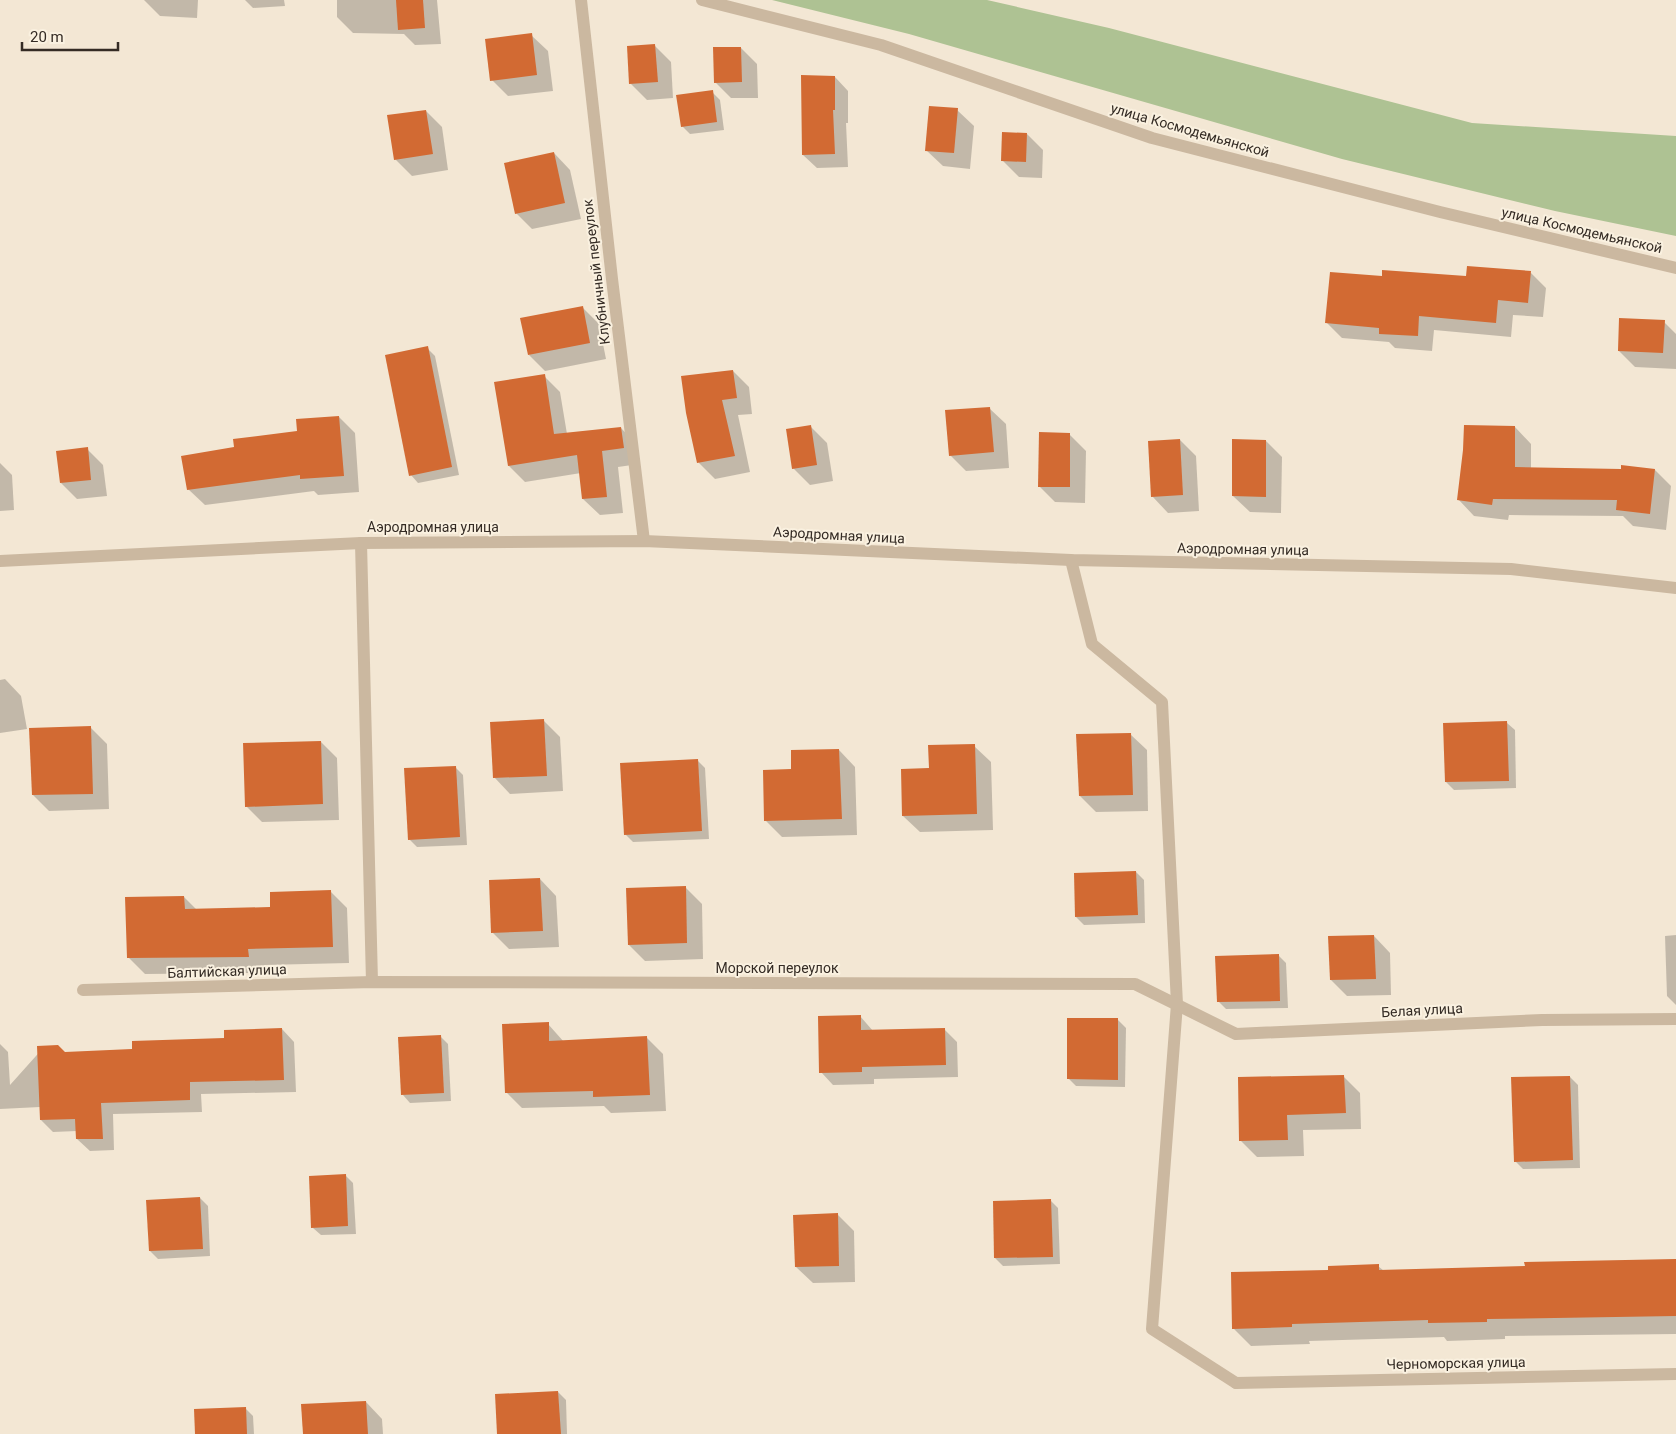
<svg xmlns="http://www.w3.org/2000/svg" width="1676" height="1434" font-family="Roboto,sans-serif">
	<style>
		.green { fill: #aec293 }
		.shadow { fill: #0003 }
		.building { fill: #d26a33 }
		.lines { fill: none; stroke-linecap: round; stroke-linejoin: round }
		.service { stroke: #cbb8a0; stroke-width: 12 }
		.minor { stroke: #cbb8a0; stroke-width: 12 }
		.labels { text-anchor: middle; stroke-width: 4; stroke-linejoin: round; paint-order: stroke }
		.street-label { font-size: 14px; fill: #342b24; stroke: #faf1e0 }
	</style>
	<rect width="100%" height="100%" fill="#f3e7d4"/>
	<path class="green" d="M 772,0 L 987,0 L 1109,28 L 1472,123 L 1676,136 L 1676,236 L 1555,211 L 1342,159 L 909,34 Z"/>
	<g class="shadow">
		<path d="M 144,0 L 198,0 L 197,18 L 160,16 Z"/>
		<path d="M 245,0 L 284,0 L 285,6 L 253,8 Z"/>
		<path d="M 337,0 L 437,0 L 441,44 L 415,45 L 404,34 L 353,33 L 337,17 Z"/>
		<path d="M 531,35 L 548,51 L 553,91 L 508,96 L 492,80 Z"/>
		<path d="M 655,46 L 671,62 L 673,98 L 647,100 L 630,83 Z"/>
		<path d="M 741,48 L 757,64 L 758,98 L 731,98 L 715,82 Z"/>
		<path d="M 835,77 L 848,91 L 848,123 L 846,123 L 848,167 L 817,168 L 803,155 Z"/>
		<path d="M 712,92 L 720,100 L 724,130 L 690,134 L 682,126 Z"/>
		<path d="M 957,110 L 974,126 L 970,169 L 943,166 L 926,150 Z"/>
		<path d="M 426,111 L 442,127 L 448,170 L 412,176 L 395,159 Z"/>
		<path d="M 1027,134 L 1043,150 L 1042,178 L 1019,177 L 1003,161 Z"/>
		<path d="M 554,153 L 570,170 L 581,219 L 532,229 L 516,213 Z"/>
		<path d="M 1531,273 L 1546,288 L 1543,317 L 1513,315 L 1511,337 L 1434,330 L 1432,351 L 1395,348 L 1389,342 L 1342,338 L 1327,323 L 1383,278 L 1467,277 Z"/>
		<path d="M 582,307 L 599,324 L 606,359 L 545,371 L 529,355 Z"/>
		<path d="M 1664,322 L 1676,334 L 1676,369 L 1635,367 L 1619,351 Z"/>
		<path d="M 427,348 L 435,356 L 459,475 L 418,483 L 411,475 Z"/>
		<path d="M 733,371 L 749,387 L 752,414 L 738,415 L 750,472 L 715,479 L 699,463 L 687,411 Z"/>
		<path d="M 544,376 L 560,392 L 567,434 L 621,428 L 637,445 L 639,464 L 618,467 L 623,513 L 600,515 L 583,499 L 581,473 L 525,482 L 509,466 L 496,384 Z"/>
		<path d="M 989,408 L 1006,424 L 1009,468 L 966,471 L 950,455 Z"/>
		<path d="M 339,417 L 355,433 L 359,492 L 318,495 L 314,491 L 205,505 L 188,489 L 235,448 L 298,432 Z"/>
		<path d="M 810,426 L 827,443 L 833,481 L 810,485 L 793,468 Z"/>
		<path d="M 1515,427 L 1531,444 L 1531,468 L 1655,470 L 1671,486 L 1666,530 L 1633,526 L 1623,516 L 1509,515 L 1508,520 L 1474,516 L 1458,499 Z"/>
		<path d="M 1070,435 L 1086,451 L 1085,503 L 1055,502 L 1039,486 Z"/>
		<path d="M 1180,440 L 1196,456 L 1199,511 L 1168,513 L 1152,496 Z"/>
		<path d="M 1266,441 L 1282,457 L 1281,513 L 1250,512 L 1233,496 Z"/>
		<path d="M 87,449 L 103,465 L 107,496 L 77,499 L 61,483 Z"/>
		<path d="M 0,463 L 12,475 L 14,510 L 0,511 Z"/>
		<path d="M 5,679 L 21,696 L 27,729 L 0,733 L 0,680 Z"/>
		<path d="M 544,721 L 560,737 L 563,791 L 510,794 L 494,777 Z"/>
		<path d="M 1507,723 L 1515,730 L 1516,788 L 1454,790 L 1446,782 Z"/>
		<path d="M 91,728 L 107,744 L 109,809 L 49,811 L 33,795 Z"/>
		<path d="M 1130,734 L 1147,750 L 1148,811 L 1096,812 L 1080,796 Z"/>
		<path d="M 321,742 L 337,758 L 339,820 L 262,822 L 246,806 Z"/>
		<path d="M 974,746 L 991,762 L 993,830 L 920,832 L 903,816 Z"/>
		<path d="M 839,750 L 855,767 L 857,835 L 782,837 L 766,821 Z"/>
		<path d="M 697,760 L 705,768 L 709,839 L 633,842 L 625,834 Z"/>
		<path d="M 455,767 L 463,775 L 467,845 L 417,847 L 409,839 Z"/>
		<path d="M 1136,872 L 1144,880 L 1145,923 L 1084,925 L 1076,917 Z"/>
		<path d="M 540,879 L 556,896 L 559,947 L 509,949 L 493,933 Z"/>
		<path d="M 685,887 L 702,904 L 703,959 L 645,961 L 629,945 Z"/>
		<path d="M 331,892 L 347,908 L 349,963 L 264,965 L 264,973 L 145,974 L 128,957 L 184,897 L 197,910 L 271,908 Z"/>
		<path d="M 1676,935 L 1676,1005 L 1667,996 L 1665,936 Z"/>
		<path d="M 1374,936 L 1390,953 L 1391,995 L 1347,996 L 1331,980 Z"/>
		<path d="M 1278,955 L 1286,963 L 1288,1008 L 1226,1009 L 1218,1001 Z"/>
		<path d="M 860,1016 L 873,1031 L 944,1029 L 957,1042 L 958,1077 L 874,1079 L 874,1084 L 833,1085 L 821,1072 Z"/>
		<path d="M 1118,1020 L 1126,1028 L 1125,1087 L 1076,1086 L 1068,1078 Z"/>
		<path d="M 548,1024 L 564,1042 L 647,1038 L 663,1054 L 666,1111 L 611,1113 L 604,1106 L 522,1108 L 506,1092 Z"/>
		<path d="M 282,1029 L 294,1042 L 296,1092 L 201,1094 L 202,1112 L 113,1114 L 114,1150 L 90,1151 L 77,1139 L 77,1131 L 53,1132 L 41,1120 L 40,1107 L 0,1109 L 0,1044 L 8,1052 L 10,1085 L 44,1047 L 65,1053 L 134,1050 L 225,1040 Z"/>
		<path d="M 440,1036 L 448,1044 L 451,1101 L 410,1103 L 403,1095 Z"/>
		<path d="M 1344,1077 L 1360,1093 L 1361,1129 L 1303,1130 L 1304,1156 L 1257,1157 L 1241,1141 Z"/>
		<path d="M 1570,1077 L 1578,1085 L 1580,1168 L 1523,1169 L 1515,1161 Z"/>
		<path d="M 345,1175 L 353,1183 L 356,1234 L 321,1235 L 313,1228 Z"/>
		<path d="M 200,1198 L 208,1206 L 210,1256 L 158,1259 L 150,1251 Z"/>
		<path d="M 1050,1200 L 1058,1208 L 1060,1264 L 1003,1266 L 995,1258 Z"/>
		<path d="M 837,1214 L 854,1231 L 855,1282 L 813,1283 L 796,1267 Z"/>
		<path d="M 1676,1260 L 1676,1334 L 1505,1336 L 1505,1339 L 1447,1341 L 1444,1337 L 1309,1341 L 1310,1344 L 1251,1346 L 1233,1328 L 1329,1271 L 1378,1266 L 1384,1271 L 1526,1268 Z"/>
		<path d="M 558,1392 L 566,1400 L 567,1434 L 498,1434 Z"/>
		<path d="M 366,1402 L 382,1419 L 383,1434 L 304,1434 Z"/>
		<path d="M 245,1408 L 253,1416 L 254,1434 L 196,1434 Z"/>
	</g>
	<g class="building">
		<path d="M 396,0 L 423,0 L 425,28 L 398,30 Z"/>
		<path d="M 532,33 L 537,75 L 490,81 L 485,39 Z"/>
		<path d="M 655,44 L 658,82 L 629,84 L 627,46 Z"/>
		<path d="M 713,47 L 741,47 L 742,82 L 714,83 Z"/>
		<path d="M 801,75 L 835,76 L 835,110 L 833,110 L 835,154 L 802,155 Z"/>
		<path d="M 713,90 L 717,122 L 681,127 L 676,95 Z"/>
		<path d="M 929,106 L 958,108 L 954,153 L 925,151 Z"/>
		<path d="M 426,110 L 433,154 L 394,160 L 387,115 Z"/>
		<path d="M 1002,132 L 1027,133 L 1026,162 L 1001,161 Z"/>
		<path d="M 554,152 L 565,203 L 515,214 L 504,163 Z"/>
		<path d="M 1467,266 L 1531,271 L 1528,303 L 1498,300 L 1496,323 L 1419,316 L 1418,336 L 1379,334 L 1379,328 L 1325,323 L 1330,272 L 1382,276 L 1382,270 L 1466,276 Z"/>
		<path d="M 583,306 L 590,343 L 528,355 L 520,318 Z"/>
		<path d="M 1619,318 L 1665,320 L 1663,353 L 1618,351 Z"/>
		<path d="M 428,346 L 452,467 L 409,476 L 385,355 Z"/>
		<path d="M 733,370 L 737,398 L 722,400 L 735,456 L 697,463 L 686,413 L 681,376 Z"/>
		<path d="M 545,374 L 554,434 L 621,427 L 624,448 L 602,451 L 607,497 L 582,499 L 577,455 L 508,466 L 494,382 Z"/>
		<path d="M 990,407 L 994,452 L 949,456 L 945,410 Z"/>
		<path d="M 339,416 L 344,476 L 300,479 L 300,475 L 187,490 L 181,456 L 234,447 L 233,439 L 297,431 L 296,419 Z"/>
		<path d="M 811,425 L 817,465 L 792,469 L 786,429 Z"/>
		<path d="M 1464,425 L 1515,426 L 1515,467 L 1621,469 L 1621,465 L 1655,469 L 1650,514 L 1616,510 L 1617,500 L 1493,499 L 1492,505 L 1457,500 L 1463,450 Z"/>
		<path d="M 1039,432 L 1070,433 L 1070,487 L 1038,487 Z"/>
		<path d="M 1180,439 L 1183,495 L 1151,497 L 1148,441 Z"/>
		<path d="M 1232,439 L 1266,440 L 1266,497 L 1232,496 Z"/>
		<path d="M 88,447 L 91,480 L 60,483 L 56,451 Z"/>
		<path d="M 544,719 L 547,776 L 493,778 L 490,722 Z"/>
		<path d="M 1507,721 L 1509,781 L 1445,782 L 1443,723 Z"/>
		<path d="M 91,726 L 93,794 L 32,795 L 29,728 Z"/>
		<path d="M 1131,733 L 1133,795 L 1079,796 L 1076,734 Z"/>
		<path d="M 321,741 L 323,804 L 245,807 L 243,743 Z"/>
		<path d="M 975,744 L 977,814 L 902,816 L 901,769 L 929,768 L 928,745 Z"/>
		<path d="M 839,749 L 842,819 L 764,821 L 763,770 L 791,769 L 791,750 Z"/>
		<path d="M 698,759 L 702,831 L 624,835 L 620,763 Z"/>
		<path d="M 456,766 L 460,837 L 408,840 L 404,768 Z"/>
		<path d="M 1136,871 L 1138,915 L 1075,917 L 1074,873 Z"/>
		<path d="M 540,878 L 543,931 L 491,933 L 489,880 Z"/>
		<path d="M 686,886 L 687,943 L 628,945 L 626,888 Z"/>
		<path d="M 331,890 L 333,947 L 248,949 L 249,957 L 127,958 L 125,897 L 184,896 L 185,909 L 270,907 L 270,892 Z"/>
		<path d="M 1374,935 L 1376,979 L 1330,980 L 1328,936 Z"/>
		<path d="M 1279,954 L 1280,1001 L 1217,1002 L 1215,956 Z"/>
		<path d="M 861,1015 L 861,1030 L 945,1028 L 946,1065 L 862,1067 L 862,1072 L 819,1073 L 818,1016 Z"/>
		<path d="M 1067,1018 L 1118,1018 L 1118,1080 L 1067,1079 Z"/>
		<path d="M 549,1022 L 549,1041 L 647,1036 L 650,1095 L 593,1097 L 593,1091 L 505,1093 L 502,1024 Z"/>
		<path d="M 282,1028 L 284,1080 L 190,1082 L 190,1100 L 101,1103 L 103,1139 L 76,1139 L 75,1119 L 40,1120 L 37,1046 L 58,1045 L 65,1052 L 132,1049 L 132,1041 L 224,1038 L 224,1030 Z"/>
		<path d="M 441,1035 L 444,1093 L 401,1095 L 398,1037 Z"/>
		<path d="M 1344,1075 L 1346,1113 L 1287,1115 L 1288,1140 L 1239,1141 L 1238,1077 Z"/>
		<path d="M 1570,1076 L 1573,1160 L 1514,1162 L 1511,1077 Z"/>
		<path d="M 346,1174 L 348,1226 L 311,1228 L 309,1176 Z"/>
		<path d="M 200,1197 L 203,1249 L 149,1251 L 146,1200 Z"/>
		<path d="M 1051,1199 L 1053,1257 L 994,1258 L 993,1201 Z"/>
		<path d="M 838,1213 L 839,1266 L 795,1267 L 793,1215 Z"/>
		<path d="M 1676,1259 L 1676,1316 L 1487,1319 L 1487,1322 L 1428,1323 L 1428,1320 L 1292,1324 L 1292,1327 L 1232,1329 L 1231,1272 L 1328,1270 L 1328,1266 L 1379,1264 L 1379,1270 L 1525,1266 L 1524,1262 Z"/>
		<path d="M 558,1391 L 561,1434 L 497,1434 L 495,1394 Z"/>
		<path d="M 366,1401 L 368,1434 L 303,1434 L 301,1404 Z"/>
		<path d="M 246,1407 L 247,1434 L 195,1434 L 194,1409 Z"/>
	</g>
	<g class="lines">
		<path class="service" d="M 1071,560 L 1092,644 L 1162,702 L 1177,1004 L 1152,1329 L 1236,1383"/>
		<g class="minor">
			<path d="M 581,0 L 612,279 L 644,541"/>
			<path d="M 702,0 L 881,45 L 1152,138 L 1440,212 L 1676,268"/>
			<path d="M 361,543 L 372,982"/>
			<path d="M 0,561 L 361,543 L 644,541 L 1071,560 L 1511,569 L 1676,588"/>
			<path d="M 83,990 L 372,982 L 1135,984 L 1236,1034 L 1542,1020 L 1676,1019"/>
			<path d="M 1236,1383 L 1676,1374"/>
		</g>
	</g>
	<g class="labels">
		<g class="street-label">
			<text transform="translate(1190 130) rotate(16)" y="5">улица Космодемьянской</text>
			<text transform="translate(1582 230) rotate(13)" y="5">улица Космодемьянской</text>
			<text transform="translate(596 272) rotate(-97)" y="5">Клубничный переулок</text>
			<text x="433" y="532">Аэродромная улица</text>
			<text transform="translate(839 535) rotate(3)" y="5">Аэродромная улица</text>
			<text transform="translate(1243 549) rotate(1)" y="5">Аэродромная улица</text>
			<text x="777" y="973">Морской переулок</text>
			<text transform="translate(227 971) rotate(-2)" y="5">Балтийская улица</text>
			<text transform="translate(1422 1010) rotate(-3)" y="5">Белая улица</text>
			<text transform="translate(1456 1363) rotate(-1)" y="5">Черноморская улица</text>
		</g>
	</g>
	<path d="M22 42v8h96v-8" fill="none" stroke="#342b24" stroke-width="2.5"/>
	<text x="30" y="42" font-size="15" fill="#342b24" stroke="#faf1e0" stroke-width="4" paint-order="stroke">20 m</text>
</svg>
